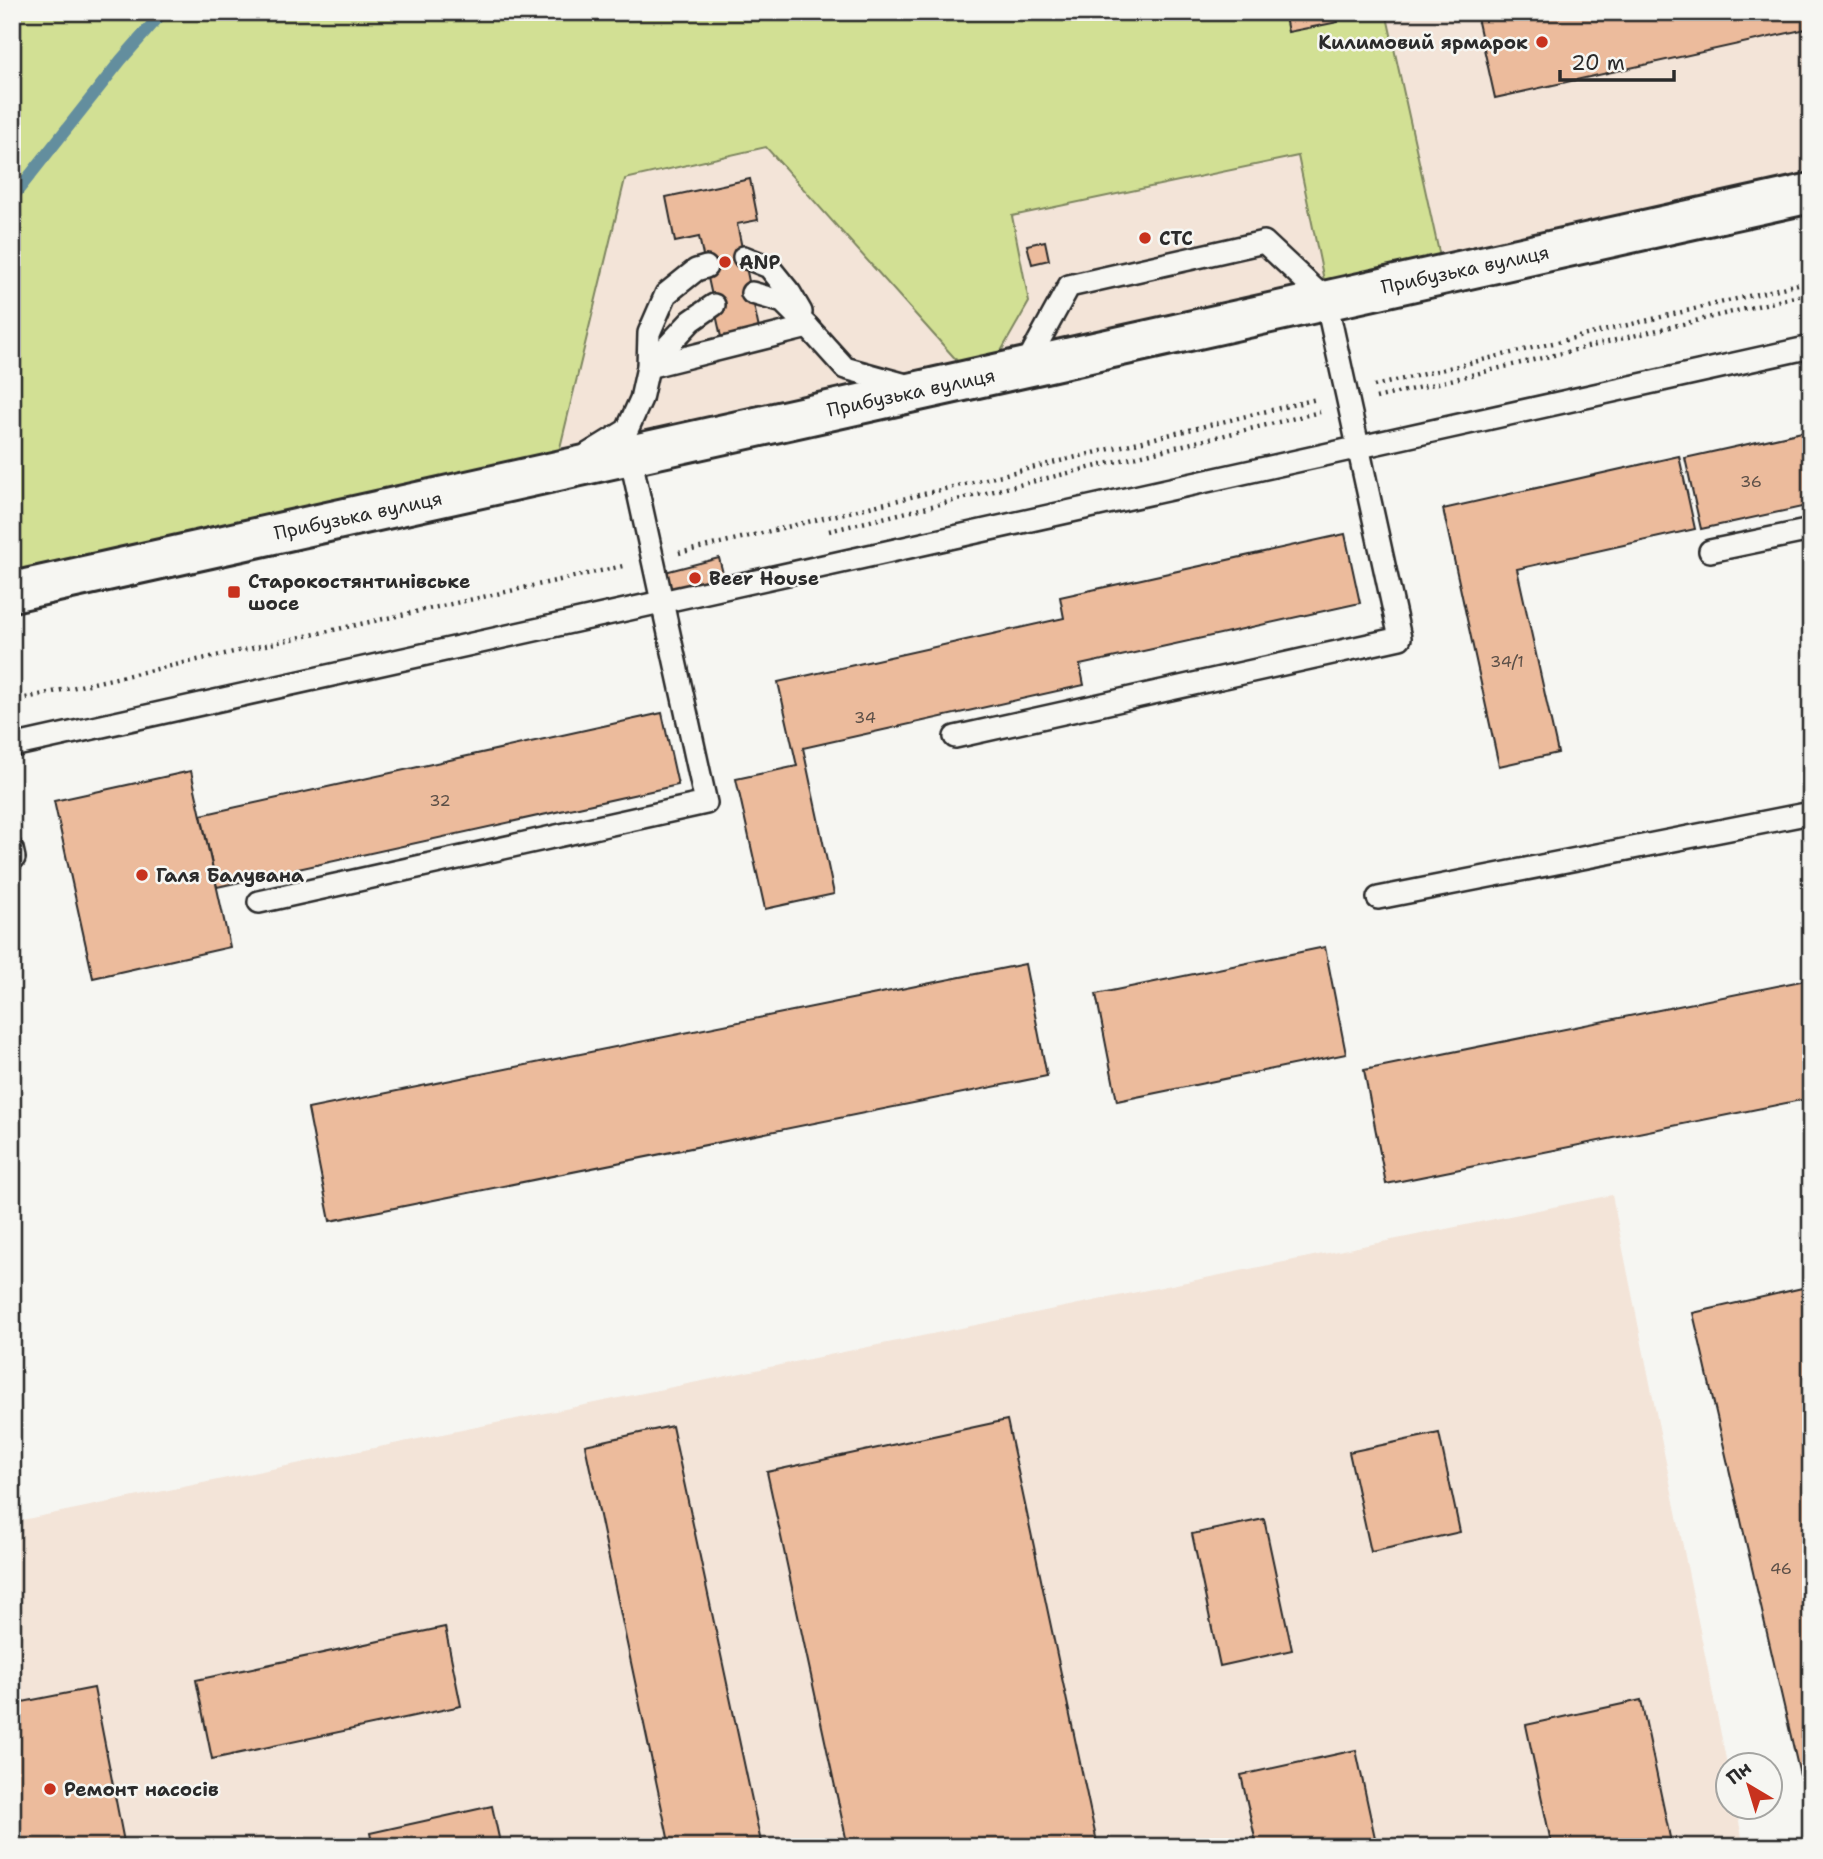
<svg xmlns="http://www.w3.org/2000/svg" width="1823" height="1859" font-family="'Shantell Sans',sans-serif">
	<style>
		.built { fill: #f3e4d8 }
		.green { fill: #d2e094; stroke: #7e8660; stroke-width: 2 }
		.lines { fill: none; stroke-linecap: round; stroke-linejoin: round }
		.stream { stroke: #638e9e; stroke-width: 12 }
		.building { fill: #ecbb9c; stroke: #2b2b2b; stroke-width: 2 }
		.service-casing { stroke: #2b2b2b; stroke-width: 26 }
		.tertiary-casing { stroke: #2b2b2b; stroke-width: 44 }
		.path { stroke: #2b2b2b; stroke-width: 4.5; stroke-dasharray: 2 5; stroke-linecap: butt }
		.service { stroke: #f6f6f2; stroke-width: 21 }
		.tertiary { stroke: #f6f6f2; stroke-width: 38 }
		.poi-dot { fill: #c8321e; stroke: #f6f6f2; stroke-width: 2.5 }
		.labels { text-anchor: middle; stroke-width: 5; stroke-linejoin: round; paint-order: stroke }
		.number-label { font-size: 16px; fill: #5b4f47 }
		.poi-label { font-size: 19px; font-weight: bold; fill: #2b2b2b; stroke: #f6f6f2; text-anchor: start }
		.street-label { font-size: 19px; fill: #2b2b2b; stroke: #f6f6f2 }
	</style>
	<rect width="100%" height="100%" fill="#f6f6f2"/>
	<filter id="ink" filterUnits="userSpaceOnUse"><feTurbulence type="fractalNoise" baseFrequency=".0143" numOctaves="2"/><feDisplacementMap in="SourceGraphic" scale="14" xChannelSelector="R" yChannelSelector="G"/><feConvolveMatrix kernelMatrix="1 2 1 2 8 2 1 2 1" color-interpolation-filters="sRGB"/></filter>
	<g filter="url(#ink)">
		<g class="built">
			<path d="M 1386,12 L 1811,12 L 1811,175 L 1440,257 Z"/>
			<path d="M 767,147 L 960,364 L 559,452 L 625,179 Z"/>
			<path d="M 1298,156 L 1325,285 L 1000,353 L 1029,302 L 1011,216 Z"/>
			<path d="M 1612,1195 L 1728,1769 L 1728,1806 L 1736,1807 L 1744,1847 L 12,1847 L 12,1522 Z"/>
		</g>
		<path class="green" d="M 12,12 L 1386,12 L 1440,257 L 1325,285 L 1298,156 L 1012,216 L 1029,302 L 1000,353 L 960,364 L 766,147 L 625,179 L 559,452 L 12,573 Z"/>
		<g class="lines">
			<path class="stream" d="M 12,198 L 121,60 L 163,12"/>
		</g>
		<g class="building">
			<path d="M 1284,12 L 1336,12 L 1338,22 L 1288,32 Z"/>
			<path d="M 1811,12 L 1811,28 L 1495,98 L 1476,13 Z"/>
			<path d="M 750,179 L 758,220 L 737,224 L 759,329 L 721,337 L 699,237 L 675,242 L 666,197 Z"/>
			<path d="M 1045,241 L 1049,260 L 1032,264 L 1027,245 Z"/>
			<path d="M 1811,430 L 1811,505 L 1701,529 L 1685,458 Z"/>
			<path d="M 1679,456 L 1695,529 L 1517,569 L 1558,753 L 1499,766 L 1443,509 Z"/>
			<path d="M 1345,534 L 1360,603 L 1080,665 L 1084,685 L 803,748 L 834,894 L 765,909 L 736,779 L 797,766 L 778,682 L 1064,618 L 1060,597 Z"/>
			<path d="M 719,558 L 726,585 L 671,599 L 665,572 Z"/>
			<path d="M 662,713 L 678,785 L 217,887 L 201,815 Z"/>
			<path d="M 191,771 L 230,947 L 93,978 L 54,801 Z"/>
			<path d="M 1325,947 L 1346,1054 L 1117,1101 L 1096,994 Z"/>
			<path d="M 1025,964 L 1047,1076 L 330,1221 L 308,1109 Z"/>
			<path d="M 1811,979 L 1811,1098 L 1386,1184 L 1364,1070 Z"/>
			<path d="M 1811,1286 L 1811,1823 L 1693,1313 Z"/>
			<path d="M 1007,1420 L 1098,1847 L 848,1847 L 767,1472 Z"/>
			<path d="M 672,1426 L 762,1847 L 670,1847 L 585,1445 Z"/>
			<path d="M 1439,1433 L 1460,1532 L 1371,1552 L 1349,1452 Z"/>
			<path d="M 1264,1519 L 1292,1650 L 1220,1666 L 1192,1534 Z"/>
			<path d="M 445,1627 L 461,1706 L 212,1759 L 196,1680 Z"/>
			<path d="M 94,1688 L 125,1847 L 13,1847 L 12,1704 Z"/>
			<path d="M 1641,1700 L 1672,1847 L 1552,1847 L 1526,1725 Z"/>
			<path d="M 1356,1750 L 1377,1847 L 1257,1847 L 1241,1775 Z"/>
			<path d="M 492,1806 L 501,1847 L 373,1847 L 370,1833 Z"/>
		</g>
		<g class="lines">
			<g class="service-casing">
				<g id="service">
					<path d="M 744,257 L 769,267 L 790,293 L 801,312"/>
					<path d="M 752,293 L 783,302 L 808,327 L 845,368 L 910,386"/>
					<path d="M 648,367 L 808,327"/>
					<path d="M 648,367 L 691,321 L 714,305"/>
					<path d="M 588,454 L 627,430 L 641,399 L 648,367 L 649,333 L 666,294 L 696,270 L 706,267"/>
					<path d="M 1710,551 L 1811,530"/>
					<path d="M 955,737 L 1400,638 L 1326,300 L 1264,242 L 1069,286 L 1024,368"/>
					<path d="M 12,746 L 1811,347"/>
					<path d="M 12,849 L 14,858 L 12,858"/>
					<path d="M 1378,898 L 1811,813"/>
					<path d="M 259,902 L 706,803 L 630,455"/>
				</g>
			</g>
			<g class="tertiary-casing">
				<path id="tertiary" d="M 12,592 L 1811,193"/>
			</g>
			<g class="path">
				<path d="M 1374,386 L 1811,281"/>
				<path d="M 1376,398 L 1811,293"/>
				<path d="M 829,531 L 1320,412"/>
				<path d="M 679,553 L 1317,399"/>
				<path d="M 12,701 L 623,566"/>
			</g>
			<use href="#service" class="service"/>
			<use href="#tertiary" class="tertiary"/>
		</g>
	</g>
	<g class="poi-dot">
		<circle cx="1542" cy="42" r="7"/>
		<circle cx="1145" cy="238" r="7"/>
		<circle cx="725" cy="262" r="7"/>
		<circle cx="695" cy="578" r="7"/>
		<rect x="227" y="585" width="14" height="14" rx="3.5"/>
		<circle cx="142" cy="875" r="7"/>
		<circle cx="50" cy="1789" r="7"/>
	</g>
	<g class="labels">
		<g class="number-label">
			<text x="1751" y="487">36</text>
			<text x="1507" y="667">34/1</text>
			<text x="865" y="723">34</text>
			<text x="440" y="806">32</text>
			<text x="1781" y="1574">46</text>
		</g>
		<g class="poi-label">
			<text x="1528" y="49" text-anchor="end">Килимовий ярмарок</text>
			<text x="1159" y="245">СТС</text>
			<text x="739" y="269">ANP</text>
			<text x="709" y="585">Beer House</text>
			<text x="248" y="588">Старокостянтинівське<tspan x="248" dy="22">шосе</tspan></text>
			<text x="156" y="882">Галя Балувана</text>
			<text x="64" y="1796">Ремонт насосів</text>
		</g>
		<g class="street-label">
			<text transform="translate(1465 269) rotate(-12)" y="7">Прибузька вулиця</text>
			<text transform="translate(911 392) rotate(-12)" y="7">Прибузька вулиця</text>
			<text transform="translate(358 515) rotate(-12)" y="7">Прибузька вулиця</text>
		</g>
	</g>
	<rect width="1823" height="1859" fill="none" stroke="#f6f6f2" stroke-width="42"/>
	<rect x="21" y="21" width="1781" height="1817" fill="none" stroke="#2b2b2b" stroke-width="2.5" filter="url(#ink)"/>
	<g transform="translate(1749 1786) rotate(322)"><circle r="33" fill="#f6f6f2" stroke="#a5a5a2" stroke-width="2"/>
	<path d="M0-5L12 26L0 18L-12 26Z" fill="#c8321e"/>
	<text y="-10" font-size="19" font-weight="bold" text-anchor="middle" fill="#2b2b2b">Пн</text>
	</g>
	<path d="M1560 70v10h114v-10" fill="none" stroke="#2b2b2b" stroke-width="3.5"/>
	<text x="1571" y="70" font-size="21" fill="#2b2b2b" stroke="#f6f6f2" stroke-width="5" paint-order="stroke">20 m</text>
</svg>
